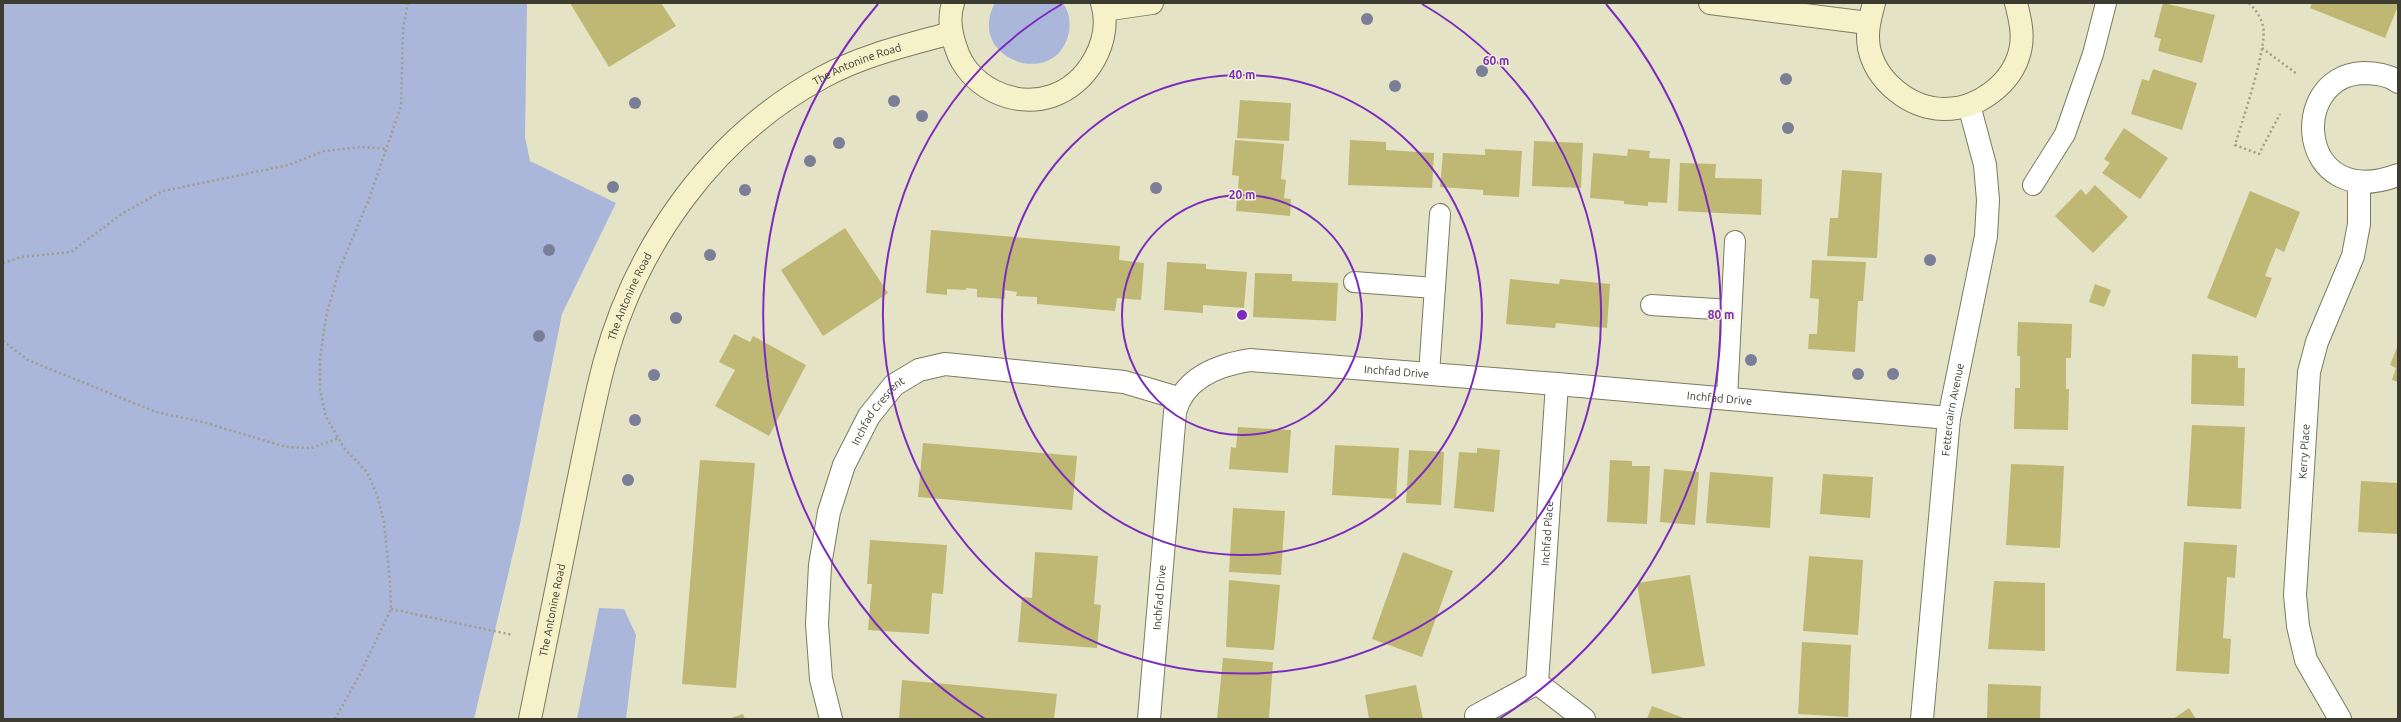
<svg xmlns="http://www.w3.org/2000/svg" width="2401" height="722" font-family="Ubuntu,sans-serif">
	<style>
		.green { fill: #abb6db }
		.building { fill: #bfb874 }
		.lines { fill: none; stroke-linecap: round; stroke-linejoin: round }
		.lane-casing { stroke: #7c7a60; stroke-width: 22 }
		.street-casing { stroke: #7c7a60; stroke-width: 24 }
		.secondary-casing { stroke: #7c7a60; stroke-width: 24 }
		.path { stroke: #a09e88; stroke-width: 2.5; stroke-dasharray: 2 3; stroke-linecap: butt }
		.lane { stroke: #fff; stroke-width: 20 }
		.street { stroke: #fff; stroke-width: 22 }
		.secondary { stroke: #f5f1c9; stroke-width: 22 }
		.tree { fill: #7b7e97 }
		.ring { fill: none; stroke: #7b2cbf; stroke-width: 2 }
		.labels { text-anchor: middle; stroke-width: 3; stroke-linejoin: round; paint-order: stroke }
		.street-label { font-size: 11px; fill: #3d3c31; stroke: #f3f0d3 }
		.centre { fill: #7b2cbf; stroke: #f3f0d3; stroke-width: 2 }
		.ring-label { font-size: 12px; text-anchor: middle; font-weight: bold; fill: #7b2cbf; stroke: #f3f0d3; stroke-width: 3; stroke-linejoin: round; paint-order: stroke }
	</style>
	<rect width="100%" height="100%" fill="#e5e3c6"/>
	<g class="green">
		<path d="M 3,3 L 527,3 L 525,137 L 530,161 L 616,203 L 562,314 L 520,524 L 474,719 L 3,719 Z"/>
		<path d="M 995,3 L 1063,3 C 1070,13 1071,24 1068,36 C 1053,90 965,58 995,3 Z"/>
		<path d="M 599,608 L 624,609 L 636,635 L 626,719 L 577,719 Z"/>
	</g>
	<g class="building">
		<path d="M 570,3 L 661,3 L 676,26 L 609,67 Z"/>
		<path d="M 2163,3 L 2215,15 L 2202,63 L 2158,51 L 2161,39 L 2154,37 Z"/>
		<path d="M 2312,3 L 2398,3 L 2398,6 L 2385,38 L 2310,8 Z"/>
		<path d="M 2153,69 L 2197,83 L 2182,130 L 2131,114 L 2142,79 L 2149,81 Z"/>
		<path d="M 1240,100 L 1291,103 L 1289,141 L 1237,138 Z"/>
		<path d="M 2124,128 L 2168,158 L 2140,199 L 2102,173 L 2110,163 L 2104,159 Z"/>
		<path d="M 1235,140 L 1284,144 L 1281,179 L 1286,180 L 1284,198 L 1291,199 L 1290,216 L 1236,211 L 1239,176 L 1232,175 Z"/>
		<path d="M 1350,140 L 1386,142 L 1386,150 L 1434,153 L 1432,188 L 1348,185 Z"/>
		<path d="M 1534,141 L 1583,143 L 1581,188 L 1532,186 Z"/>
		<path d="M 1485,149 L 1522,151 L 1519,197 L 1483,195 L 1483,190 L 1440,187 L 1443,153 L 1485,155 Z"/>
		<path d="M 1628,149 L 1650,151 L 1649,158 L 1670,159 L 1667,203 L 1648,202 L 1648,206 L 1624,204 L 1624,201 L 1590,198 L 1593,153 L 1627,156 Z"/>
		<path d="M 1680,163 L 1716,164 L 1715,178 L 1762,179 L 1761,215 L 1678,211 Z"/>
		<path d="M 1842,170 L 1882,173 L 1877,258 L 1827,256 L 1830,218 L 1838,218 Z"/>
		<path d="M 2095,185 L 2128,217 L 2093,253 L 2055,216 L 2081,189 L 2086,195 Z"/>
		<path d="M 2250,191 L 2300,212 L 2284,252 L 2276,248 L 2265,276 L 2272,278 L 2256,318 L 2207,298 Z"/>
		<path d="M 845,228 L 888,293 L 823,336 L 781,270 Z"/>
		<path d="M 931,230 L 1120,246 L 1119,260 L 1144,263 L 1141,300 L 1117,298 L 1115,311 L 1037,304 L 1037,297 L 1016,296 L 1017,292 L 1005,290 L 1005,299 L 977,297 L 977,289 L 966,288 L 966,290 L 947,289 L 947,295 L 926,293 Z"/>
		<path d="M 1812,260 L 1866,262 L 1863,301 L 1858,301 L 1855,352 L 1808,349 L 1809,334 L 1817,334 L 1819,299 L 1810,298 Z"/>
		<path d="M 1167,262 L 1206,264 L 1206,269 L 1247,272 L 1244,308 L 1203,305 L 1203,313 L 1164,310 Z"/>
		<path d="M 1255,273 L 1292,274 L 1292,281 L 1338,283 L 1336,321 L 1253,317 Z"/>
		<path d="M 1510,279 L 1559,284 L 1560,279 L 1610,284 L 1607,328 L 1556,323 L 1555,328 L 1506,324 Z"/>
		<path d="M 2095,284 L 2111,290 L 2104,307 L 2089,302 Z"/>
		<path d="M 2018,322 L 2072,324 L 2071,358 L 2066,358 L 2066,389 L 2069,389 L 2068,430 L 2014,429 L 2015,388 L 2020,388 L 2020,356 L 2017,356 Z"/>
		<path d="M 734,334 L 750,342 L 753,336 L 806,365 L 769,436 L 715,406 L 735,370 L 719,362 Z"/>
		<path d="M 2398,345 L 2398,382 L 2392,380 L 2396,368 L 2390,365 Z"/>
		<path d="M 2192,354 L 2238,356 L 2238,368 L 2245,368 L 2244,406 L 2191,404 Z"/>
		<path d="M 2192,425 L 2245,427 L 2241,509 L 2187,506 Z"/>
		<path d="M 1238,427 L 1291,430 L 1288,473 L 1229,469 L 1231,447 L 1236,448 Z"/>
		<path d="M 923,443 L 1077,456 L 1072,510 L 918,497 Z"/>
		<path d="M 1335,445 L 1399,448 L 1396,499 L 1332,495 Z"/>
		<path d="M 1477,448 L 1500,450 L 1494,512 L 1454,508 L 1459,452 L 1477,453 Z"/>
		<path d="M 1409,450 L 1444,452 L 1441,505 L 1406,503 Z"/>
		<path d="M 700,460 L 755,463 L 736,688 L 682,684 Z"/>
		<path d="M 1610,460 L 1632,461 L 1632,466 L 1650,466 L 1647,524 L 1607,522 Z"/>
		<path d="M 2011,464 L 2064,466 L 2060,548 L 2006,545 Z"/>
		<path d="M 1664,469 L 1699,472 L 1695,525 L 1660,522 Z"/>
		<path d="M 1710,472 L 1773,477 L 1770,528 L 1706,523 Z"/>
		<path d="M 1823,474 L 1873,477 L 1870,518 L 1820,514 Z"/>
		<path d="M 2361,481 L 2398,483 L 2398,534 L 2358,532 Z"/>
		<path d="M 1233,508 L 1285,511 L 1281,575 L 1229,572 Z"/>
		<path d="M 870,540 L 947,545 L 943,594 L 932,593 L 929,634 L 868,630 L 872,584 L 867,584 Z"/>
		<path d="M 2184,542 L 2237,545 L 2235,578 L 2227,577 L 2223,638 L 2231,639 L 2229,674 L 2176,671 Z"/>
		<path d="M 1035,552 L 1098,556 L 1094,604 L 1101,605 L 1097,648 L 1018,642 L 1022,597 L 1032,598 Z"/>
		<path d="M 1403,552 L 1453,571 L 1422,657 L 1372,639 Z"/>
		<path d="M 1809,556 L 1863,560 L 1858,635 L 1803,631 Z"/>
		<path d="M 1690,575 L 1705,666 L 1652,674 L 1637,583 Z"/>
		<path d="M 1229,580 L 1280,585 L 1274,650 L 1226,647 Z"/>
		<path d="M 1994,581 L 2045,583 L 2045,651 L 1988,649 Z"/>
		<path d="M 1802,642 L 1851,645 L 1848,717 L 1798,714 Z"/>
		<path d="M 1223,658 L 1273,662 L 1269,719 L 1217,719 Z"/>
		<path d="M 902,680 L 1057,694 L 1054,719 L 899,719 Z"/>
		<path d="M 1988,684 L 2041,686 L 2040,719 L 1987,719 Z"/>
		<path d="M 1416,685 L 1423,719 L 1369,719 L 1365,695 Z"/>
		<path d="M 1652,706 L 1686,719 L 1647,719 Z"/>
		<path d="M 2189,708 L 2196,719 L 2173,719 Z"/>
		<path d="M 743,714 L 745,719 L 728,719 Z"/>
	</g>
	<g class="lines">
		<g class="lane-casing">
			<g id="lane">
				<path d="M 2033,185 L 2065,134 L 2093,54 L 2106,3"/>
				<path d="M 1354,282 L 1435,288"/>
				<path d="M 1651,305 L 1731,310"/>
				<path d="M 1429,374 L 1440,214"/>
				<path d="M 1727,398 L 1735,241"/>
			</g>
		</g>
		<g class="street-casing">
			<g id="street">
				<path d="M 2398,82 C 2388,74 2375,73 2363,73 C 2287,76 2297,213 2398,175"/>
				<path id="s1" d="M 1537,683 L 1557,384"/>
				<path d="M 1476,716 L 1537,683 L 1584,719"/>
				<path id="s2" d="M 831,719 L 821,679 L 817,624 L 820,565 L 829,512 L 844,465 L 869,416 L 894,385 L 919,370 L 945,364 L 1124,382 L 1178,398"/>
				<path id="s3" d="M 1149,719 L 1175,412 C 1184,378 1218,365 1250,360 L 1557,384 L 1949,418"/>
				<path id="s4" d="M 1922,719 L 1949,418 L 1986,236 L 1988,200 L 1985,165 L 1969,105"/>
				<path id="s5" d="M 2340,719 L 2306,660 L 2298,626 L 2295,595 L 2309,372 L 2317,342 L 2353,256 L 2359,224 L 2359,182"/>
			</g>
		</g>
		<g class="secondary-casing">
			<g id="secondary">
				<path d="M 953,3 C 948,18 951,34 956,48 C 968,86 1013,109 1052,96 C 1088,84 1113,40 1102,3"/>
				<path d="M 1710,3 L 1868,23"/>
				<path d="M 1874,3 C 1870,18 1866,32 1869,48 C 1876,81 1909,108 1943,109 C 1977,110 2012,84 2020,51 C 2024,35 2020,19 2016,3"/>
				<path d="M 1104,10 L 1152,3"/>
				<path id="s6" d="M 530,719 C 546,643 560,568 576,492 C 585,449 593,406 604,364 C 636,245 713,136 823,77 C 863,55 908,45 951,33"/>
			</g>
		</g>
		<g class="path">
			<path d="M 2249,3 C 2255,9 2261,17 2263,26 C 2268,47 2242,121 2235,145 L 2259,154 L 2280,114"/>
			<path d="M 2262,48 L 2297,74"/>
			<path d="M 3,263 L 21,257 L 71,252 L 123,213 L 163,191 L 289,165 L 324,151 L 362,147 L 388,149"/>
			<path d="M 3,341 L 28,360 L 156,412 L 203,422 L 286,447 L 311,448 L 339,438"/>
			<path d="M 391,609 L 513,635"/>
			<path d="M 335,719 L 360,674 L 391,609 L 390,582 L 384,522 L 377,495 L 367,472 L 344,448 L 326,417 L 320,390 L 320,358 L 326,317 L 339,270 L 369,199 L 401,106 L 403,29 L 408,3"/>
		</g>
		<use href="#lane" class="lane"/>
		<use href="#street" class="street"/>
		<use href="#secondary" class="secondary"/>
	</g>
	<g class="tree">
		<circle cx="1367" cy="19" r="6"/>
		<circle cx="1482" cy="71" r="6"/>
		<circle cx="1786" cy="79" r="6"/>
		<circle cx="1395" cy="86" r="6"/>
		<circle cx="894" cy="101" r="6"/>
		<circle cx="635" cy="103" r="6"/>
		<circle cx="922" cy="116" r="6"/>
		<circle cx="1788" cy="128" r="6"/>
		<circle cx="839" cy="143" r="6"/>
		<circle cx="810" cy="161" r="6"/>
		<circle cx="613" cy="187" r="6"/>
		<circle cx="1156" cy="188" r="6"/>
		<circle cx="745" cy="190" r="6"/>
		<circle cx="549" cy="250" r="6"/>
		<circle cx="710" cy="255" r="6"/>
		<circle cx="1930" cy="260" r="6"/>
		<circle cx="676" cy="318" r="6"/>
		<circle cx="539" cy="336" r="6"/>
		<circle cx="1751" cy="360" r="6"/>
		<circle cx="1858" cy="374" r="6"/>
		<circle cx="1893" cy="374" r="6"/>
		<circle cx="654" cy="375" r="6"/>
		<circle cx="635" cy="420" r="6"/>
		<circle cx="628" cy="480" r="6"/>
	</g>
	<g class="ring">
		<circle cx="1242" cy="315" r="120"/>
		<circle cx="1242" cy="315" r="240"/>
		<path d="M1422 4A359 359 0 1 1 1062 4"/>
		<path d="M985 719A479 479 0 0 1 878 4M1606 4A479 479 0 0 1 1499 719"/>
	</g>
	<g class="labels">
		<g class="street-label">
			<text dy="4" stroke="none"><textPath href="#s6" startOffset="770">The Antonine Road</textPath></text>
			<text dy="4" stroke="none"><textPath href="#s6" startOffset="435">The Antonine Road</textPath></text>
			<text dy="4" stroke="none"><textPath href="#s3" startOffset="552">Inchfad Drive</textPath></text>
			<text dy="4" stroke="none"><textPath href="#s3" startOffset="876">Inchfad Drive</textPath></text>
			<text dy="4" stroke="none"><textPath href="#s4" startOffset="311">Fettercairn Avenue</textPath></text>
			<text dy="4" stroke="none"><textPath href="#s2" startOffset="323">Inchfad Crescent</textPath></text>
			<text dy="4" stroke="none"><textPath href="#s5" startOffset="278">Kerry Place</textPath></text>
			<text dy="4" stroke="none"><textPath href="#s1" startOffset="150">Inchfad Place</textPath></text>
			<text dy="4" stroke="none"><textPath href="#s3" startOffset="122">Inchfad Drive</textPath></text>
			<text dy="4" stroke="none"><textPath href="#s6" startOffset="111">The Antonine Road</textPath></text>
		</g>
	</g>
	<circle cx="1242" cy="315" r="6" class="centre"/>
	<g class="ring-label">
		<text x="1496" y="65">60 m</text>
		<text x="1242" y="79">40 m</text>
		<text x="1242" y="199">20 m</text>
		<text x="1721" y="319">80 m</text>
	</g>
	<rect width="2401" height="722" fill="none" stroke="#3d3c31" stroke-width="8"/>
</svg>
